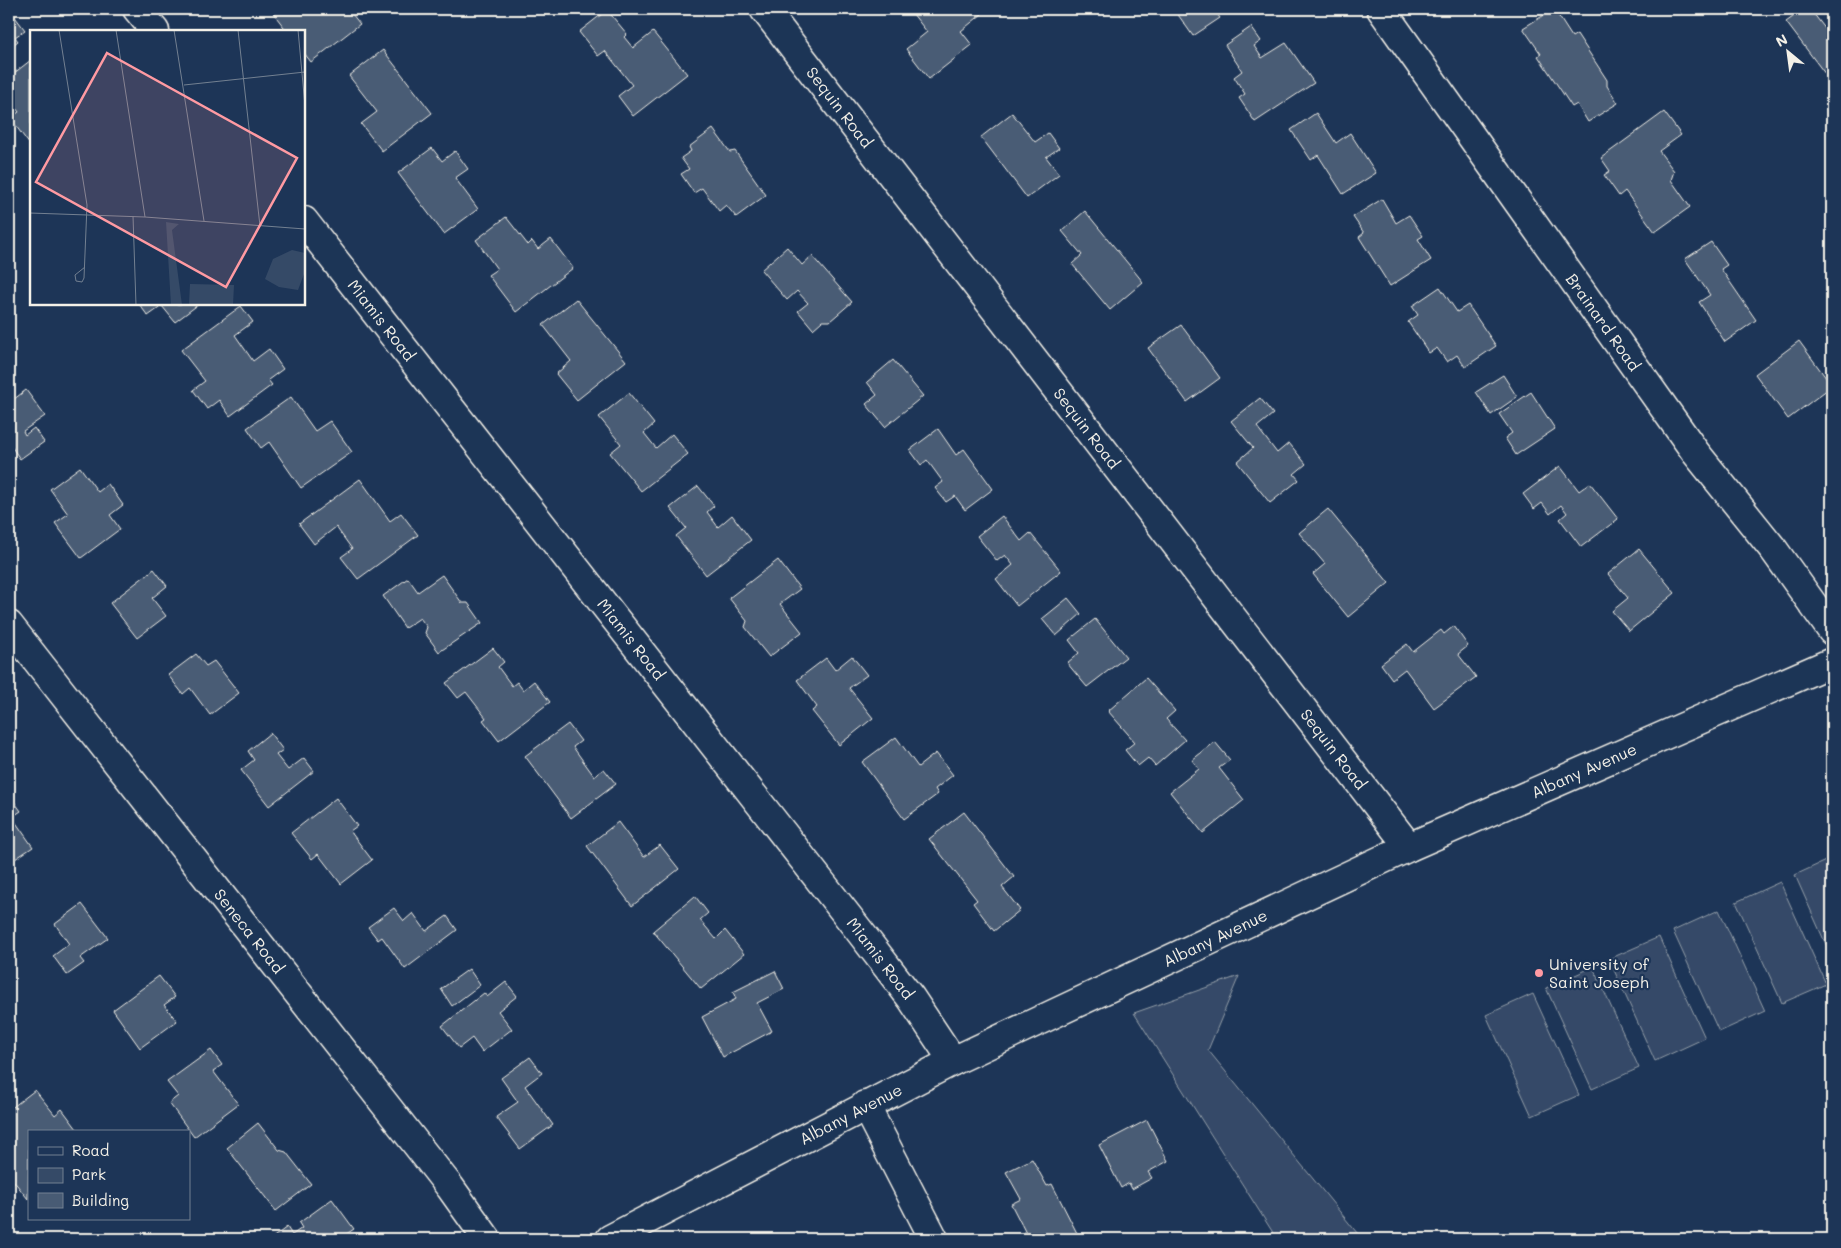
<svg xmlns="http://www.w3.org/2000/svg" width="1841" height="1248" font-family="Mali,sans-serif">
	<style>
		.green { fill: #354a67; stroke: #949ea8 }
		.building { fill: #485b74; stroke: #f4f1e8 }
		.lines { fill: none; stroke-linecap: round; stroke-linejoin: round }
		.minor-casing { stroke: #f4f1e8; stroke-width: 31 }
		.trunk-casing { stroke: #f4f1e8; stroke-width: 31 }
		.minor { stroke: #1d3557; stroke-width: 28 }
		.trunk { stroke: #1d3557; stroke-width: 28 }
		.poi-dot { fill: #ff9aa2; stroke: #1d3557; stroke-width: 2 }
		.labels { text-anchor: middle; stroke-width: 4.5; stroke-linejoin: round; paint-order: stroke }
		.street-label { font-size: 16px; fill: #f4f1e8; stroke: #1d3557 }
		.poi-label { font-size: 16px; fill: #f4f1e8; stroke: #1d3557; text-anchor: start }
		.inset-road { fill: none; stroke: #738091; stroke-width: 1 }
		.view { fill: #ff9aa2; fill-opacity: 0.15; stroke: #ff9aa2; stroke-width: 2.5 }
		.inset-edge { fill: none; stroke: #f4f1e8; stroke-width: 2.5 }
	</style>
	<rect width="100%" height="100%" fill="#1d3557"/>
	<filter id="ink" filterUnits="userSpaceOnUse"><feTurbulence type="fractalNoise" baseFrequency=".02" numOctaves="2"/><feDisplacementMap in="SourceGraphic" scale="10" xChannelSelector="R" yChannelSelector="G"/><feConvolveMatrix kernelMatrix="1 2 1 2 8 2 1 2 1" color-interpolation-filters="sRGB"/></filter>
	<g filter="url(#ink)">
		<g class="green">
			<path d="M 1832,858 L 1832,958 L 1795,875 Z"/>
			<path d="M 1780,882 L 1826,984 L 1782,1003 L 1736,902 Z"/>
			<path d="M 1719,910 L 1765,1011 L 1719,1032 L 1673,931 Z"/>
			<path d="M 1659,937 L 1705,1038 L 1655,1061 L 1609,959 Z"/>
			<path d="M 1593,967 L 1639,1068 L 1592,1089 L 1546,988 Z"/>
			<path d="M 1239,976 L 1208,1050 L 1362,1239 L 1277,1239 L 1134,1013 Z"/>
			<path d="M 1533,994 L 1579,1095 L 1532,1116 L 1486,1015 Z"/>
		</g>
		<g class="building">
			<path d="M 9,9 L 25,30 L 15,37 L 18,41 L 9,48 Z"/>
			<path d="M 270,9 L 348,9 L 360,24 L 311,62 L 304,53 L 304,31 L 287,31 Z"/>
			<path d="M 909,9 L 978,9 L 982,14 L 961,31 L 972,45 L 929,79 L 906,49 L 927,32 Z"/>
			<path d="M 1174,9 L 1218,9 L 1215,11 L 1220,18 L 1193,36 Z"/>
			<path d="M 1554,9 L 1572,37 L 1577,34 L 1607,80 L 1607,86 L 1618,103 L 1588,122 L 1577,104 L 1572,107 L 1538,56 L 1541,54 L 1523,28 Z"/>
			<path d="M 1804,9 L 1810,9 L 1830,35 L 1832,34 L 1832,83 L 1786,22 Z"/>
			<path d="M 607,10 L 627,34 L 624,37 L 633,48 L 653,32 L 687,74 L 633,116 L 618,96 L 632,85 L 605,51 L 598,56 L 579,32 Z"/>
			<path d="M 1251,27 L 1261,41 L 1254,46 L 1262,58 L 1286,43 L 1314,83 L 1255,122 L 1239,98 L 1245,94 L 1234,77 L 1242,71 L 1225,45 Z"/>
			<path d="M 383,50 L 432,113 L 382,151 L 361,124 L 377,112 L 349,76 Z"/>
			<path d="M 31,60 L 31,144 L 30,145 L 10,118 L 19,112 L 9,99 L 9,77 Z"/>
			<path d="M 1664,112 L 1681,135 L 1659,151 L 1674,171 L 1671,180 L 1690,207 L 1655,232 L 1625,191 L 1619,196 L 1604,175 L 1610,171 L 1601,158 Z"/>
			<path d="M 1012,113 L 1035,142 L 1048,133 L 1059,148 L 1046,157 L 1059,174 L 1027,198 L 981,137 Z"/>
			<path d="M 1316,113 L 1336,143 L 1350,133 L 1376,173 L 1343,194 L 1318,155 L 1311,160 L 1291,130 Z"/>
			<path d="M 713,129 L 730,152 L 735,151 L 766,195 L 736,217 L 726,205 L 719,211 L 702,188 L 694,193 L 681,174 L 689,169 L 681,158 L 691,151 L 689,147 Z"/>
			<path d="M 432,148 L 442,161 L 455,151 L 468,169 L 455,178 L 478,209 L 444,234 L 398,173 Z"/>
			<path d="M 1382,199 L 1396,223 L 1409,215 L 1423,236 L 1418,239 L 1431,260 L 1390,286 L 1359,237 L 1364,233 L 1353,217 Z"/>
			<path d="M 1085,211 L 1143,282 L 1110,310 L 1072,264 L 1082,255 L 1062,231 Z"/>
			<path d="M 506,217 L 528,245 L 532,241 L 538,249 L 551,239 L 573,268 L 516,312 L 488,275 L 497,269 L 476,240 Z"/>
			<path d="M 1711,242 L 1727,265 L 1721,269 L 1756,320 L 1725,342 L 1699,302 L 1710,295 L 1685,259 Z"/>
			<path d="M 787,247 L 802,265 L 812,256 L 852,302 L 830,321 L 822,321 L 813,329 L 798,311 L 808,303 L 797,291 L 787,300 L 761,270 Z"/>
			<path d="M 1440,287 L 1457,312 L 1468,305 L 1496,346 L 1465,367 L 1457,355 L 1447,362 L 1437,348 L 1429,353 L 1408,322 L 1418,315 L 1412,306 Z"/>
			<path d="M 576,299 L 626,361 L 577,400 L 556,374 L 571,361 L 543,325 Z"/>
			<path d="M 139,304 L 199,304 L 175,322 L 162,306 L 148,316 Z"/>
			<path d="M 241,306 L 253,322 L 235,335 L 253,361 L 269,349 L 283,369 L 268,380 L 272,385 L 230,416 L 219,400 L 207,409 L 193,390 L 205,381 L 181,350 Z"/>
			<path d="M 1181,325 L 1220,378 L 1187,402 L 1148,348 Z"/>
			<path d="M 1799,341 L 1832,386 L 1788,419 L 1755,374 Z"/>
			<path d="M 893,360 L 923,396 L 885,427 L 866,404 L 877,395 L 867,382 Z"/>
			<path d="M 1503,375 L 1517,397 L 1491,415 L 1476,392 Z"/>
			<path d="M 26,390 L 45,416 L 23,431 L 25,435 L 34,428 L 44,442 L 20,459 L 11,446 L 9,447 L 9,403 Z"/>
			<path d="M 1531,392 L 1555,429 L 1516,455 L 1505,438 L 1512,433 L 1499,414 Z"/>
			<path d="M 629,393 L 654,424 L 644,433 L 656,448 L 672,434 L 688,454 L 641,491 L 610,453 L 621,444 L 599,417 Z"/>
			<path d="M 291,397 L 315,431 L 330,421 L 352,452 L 301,488 L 269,442 L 261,448 L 247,428 Z"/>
			<path d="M 1260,398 L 1273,414 L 1257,427 L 1277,453 L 1289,443 L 1306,464 L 1294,474 L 1299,480 L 1270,503 L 1237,462 L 1253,448 L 1231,421 Z"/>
			<path d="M 938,429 L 956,455 L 964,449 L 993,489 L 965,510 L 955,496 L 946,502 L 935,488 L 943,482 L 927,460 L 921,465 L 910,450 Z"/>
			<path d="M 1560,466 L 1579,491 L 1590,483 L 1618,519 L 1581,547 L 1560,519 L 1567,513 L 1561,505 L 1550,514 L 1542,503 L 1534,509 L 1523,494 Z"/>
			<path d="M 80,467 L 98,492 L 108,484 L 123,505 L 110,515 L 120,529 L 81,558 L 55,523 L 68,514 L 50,489 Z"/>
			<path d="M 360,479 L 390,521 L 401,513 L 418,535 L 358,579 L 341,557 L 352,549 L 336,527 L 314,544 L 299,524 Z"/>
			<path d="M 698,486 L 714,506 L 707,512 L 718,527 L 732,515 L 751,540 L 706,575 L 676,536 L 686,528 L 670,508 Z"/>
			<path d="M 1328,509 L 1389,583 L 1348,617 L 1313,574 L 1325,564 L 1299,533 Z"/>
			<path d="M 1002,516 L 1021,541 L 1030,533 L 1061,571 L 1017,606 L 996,579 L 1013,565 L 1005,555 L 997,561 L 977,536 Z"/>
			<path d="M 1639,549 L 1675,593 L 1629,631 L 1612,611 L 1628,598 L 1608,574 Z"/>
			<path d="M 778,560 L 800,589 L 780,604 L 802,632 L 769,657 L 745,627 L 747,621 L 729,598 Z"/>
			<path d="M 154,569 L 167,586 L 152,598 L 166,616 L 137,638 L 110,603 Z"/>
			<path d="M 442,575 L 462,603 L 468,603 L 482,623 L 439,652 L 425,633 L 427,627 L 420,618 L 405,628 L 383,596 L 408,578 L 418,592 Z"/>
			<path d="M 1068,598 L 1081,614 L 1056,636 L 1042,619 Z"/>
			<path d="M 1095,619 L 1126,657 L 1087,687 L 1067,663 L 1079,653 L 1069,640 Z"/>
			<path d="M 1454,626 L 1468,646 L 1458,654 L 1476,677 L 1434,708 L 1405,669 L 1392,679 L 1381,664 L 1407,644 L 1413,652 L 1441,630 L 1444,634 Z"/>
			<path d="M 493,648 L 504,662 L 498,667 L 512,686 L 517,682 L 523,690 L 534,681 L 550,702 L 499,741 L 483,720 L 486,718 L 466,692 L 458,698 L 446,683 Z"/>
			<path d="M 196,654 L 206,666 L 214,661 L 239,693 L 210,715 L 190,688 L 183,694 L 168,675 Z"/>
			<path d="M 852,656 L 867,675 L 849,688 L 873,718 L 839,745 L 812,711 L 817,707 L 797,680 L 826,658 L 835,670 Z"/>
			<path d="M 1146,678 L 1175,711 L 1166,719 L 1185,740 L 1155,766 L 1148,758 L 1138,766 L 1125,750 L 1135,742 L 1108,711 Z"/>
			<path d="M 568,724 L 581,741 L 573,747 L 594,776 L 604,769 L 616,784 L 571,818 L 525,756 Z"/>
			<path d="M 270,733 L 283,750 L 276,755 L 288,770 L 304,758 L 314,771 L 269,806 L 241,770 L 254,760 L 248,751 Z"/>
			<path d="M 896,737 L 918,767 L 936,753 L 953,775 L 935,789 L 938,794 L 904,819 L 862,762 Z"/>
			<path d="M 1215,742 L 1230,760 L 1219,768 L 1244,800 L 1203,833 L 1170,792 L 1199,769 L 1192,760 Z"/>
			<path d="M 10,796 L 21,811 L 12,817 L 33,847 L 9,863 Z"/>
			<path d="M 336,798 L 357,826 L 350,831 L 372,860 L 341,884 L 318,854 L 312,859 L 291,833 Z"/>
			<path d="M 964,812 L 1014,877 L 1002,887 L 1020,910 L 994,931 L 973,903 L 977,900 L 929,839 Z"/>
			<path d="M 618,822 L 644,857 L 660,845 L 679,869 L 632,906 L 587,846 Z"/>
			<path d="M 695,896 L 708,913 L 700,920 L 716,939 L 725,930 L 744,954 L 701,989 L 653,931 Z"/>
			<path d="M 82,904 L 108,938 L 80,958 L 84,963 L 67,975 L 53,956 L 69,944 L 55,924 Z"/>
			<path d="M 394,908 L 404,921 L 413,913 L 426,931 L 447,916 L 457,930 L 405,969 L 382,937 L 378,940 L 368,927 Z"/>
			<path d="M 469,969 L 480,985 L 452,1006 L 441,989 Z"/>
			<path d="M 775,971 L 784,989 L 757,1003 L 772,1031 L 723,1057 L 702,1017 L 736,999 L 733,992 Z"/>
			<path d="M 159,976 L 175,997 L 164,1005 L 177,1021 L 140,1048 L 113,1010 Z"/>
			<path d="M 506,982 L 517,996 L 498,1011 L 512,1029 L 482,1052 L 472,1038 L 459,1048 L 442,1026 L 484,993 L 487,997 Z"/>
			<path d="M 211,1050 L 222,1065 L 213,1071 L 238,1104 L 194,1137 L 169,1103 L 178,1096 L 167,1082 Z"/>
			<path d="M 530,1057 L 542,1073 L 525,1086 L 553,1125 L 520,1149 L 496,1117 L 518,1102 L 501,1078 Z"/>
			<path d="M 35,1090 L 55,1115 L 62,1109 L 77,1129 L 74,1132 L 29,1132 L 28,1199 L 9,1175 L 9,1110 Z"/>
			<path d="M 1147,1120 L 1168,1161 L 1148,1172 L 1152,1178 L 1132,1189 L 1129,1183 L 1121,1188 L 1099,1145 Z"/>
			<path d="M 258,1123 L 279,1150 L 286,1152 L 311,1184 L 276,1211 L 227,1148 Z"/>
			<path d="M 1032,1159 L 1047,1186 L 1052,1184 L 1080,1239 L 1029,1239 L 1011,1204 L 1021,1199 L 1006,1172 Z"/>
			<path d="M 332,1199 L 354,1229 L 345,1235 L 348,1239 L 271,1239 L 287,1227 L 292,1235 L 302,1228 L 299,1223 Z"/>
		</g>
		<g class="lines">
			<g class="minor-casing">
				<g id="minor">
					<path d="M 137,9 L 155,31"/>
					<path id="s1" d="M 764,9 L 1409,847"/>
					<path id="s2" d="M 1381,9 L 1696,453 L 1774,550 L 1832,631"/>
					<path id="s3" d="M 304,221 L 861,933 L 911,998 L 953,1061"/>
					<path id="s4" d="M 9,625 L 450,1187 L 487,1239"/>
					<path d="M 865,1105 L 934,1239"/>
				</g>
			</g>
			<g class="trunk-casing">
				<g id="trunk">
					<path id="s5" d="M 610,1239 L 953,1061 L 1409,847 L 1832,662"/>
				</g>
			</g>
			<use href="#minor" class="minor"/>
			<use href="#trunk" class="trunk"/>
		</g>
	</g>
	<circle class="poi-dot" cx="1539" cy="973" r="5"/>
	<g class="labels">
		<g class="street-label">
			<text dy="6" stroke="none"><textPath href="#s1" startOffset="124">Sequin Road</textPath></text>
			<text dy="6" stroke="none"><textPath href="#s3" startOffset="126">Miamis Road</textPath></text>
			<text dy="6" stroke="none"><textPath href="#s2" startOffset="384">Brainard Road</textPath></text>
			<text dy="6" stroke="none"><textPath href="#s1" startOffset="529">Sequin Road</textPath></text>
			<text dy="6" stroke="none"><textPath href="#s3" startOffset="531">Miamis Road</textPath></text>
			<text dy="6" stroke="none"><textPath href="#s1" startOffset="934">Sequin Road</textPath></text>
			<text dy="6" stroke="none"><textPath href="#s5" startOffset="1081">Albany Avenue</textPath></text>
			<text dy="6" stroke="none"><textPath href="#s4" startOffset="389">Seneca Road</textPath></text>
			<text dy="6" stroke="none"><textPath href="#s5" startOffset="676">Albany Avenue</textPath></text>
			<text dy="6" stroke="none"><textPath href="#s3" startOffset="936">Miamis Road</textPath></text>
			<text dy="6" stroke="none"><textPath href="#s5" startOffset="271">Albany Avenue</textPath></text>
		</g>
		<g class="poi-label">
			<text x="1549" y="970">University of<tspan x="1549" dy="18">Saint Joseph</tspan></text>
		</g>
	</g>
	<g transform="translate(30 30)">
		<rect width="275" height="275" fill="#1d3557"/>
		<path d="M 136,192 L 149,194 L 142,200 L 152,275 L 141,275 ZM 262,220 L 275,223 L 274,244 L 268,260 L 249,257 L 235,249 L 243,229 ZM 160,254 L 204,255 L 203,275 L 159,275 Z" fill="#354a67"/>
		<path class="inset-road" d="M 29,0 L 57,175 L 54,248 L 52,252 L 46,251 L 45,245 L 55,237M 86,0 L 115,187M 144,0 L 174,191M 208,0 L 230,196M 268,0 L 275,76M 154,55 L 275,42M 0,183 L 115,187 L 275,199M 103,186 L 106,275"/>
		<path class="view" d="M 77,23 L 267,128 L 196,257 L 6,152 Z"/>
		<rect width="275" height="275" class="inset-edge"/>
	</g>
	<rect width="1841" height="1248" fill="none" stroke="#1d3557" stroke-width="30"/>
	<rect x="15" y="15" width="1811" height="1218" fill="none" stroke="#f4f1e8" stroke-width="2" filter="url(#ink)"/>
	<rect x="28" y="1130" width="162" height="90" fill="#1d3557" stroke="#738091"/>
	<rect x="38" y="1147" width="25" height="8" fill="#1d3557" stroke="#738091"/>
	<text x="72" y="1156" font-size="15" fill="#f4f1e8">Road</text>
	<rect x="38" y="1168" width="25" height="15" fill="#354a67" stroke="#738091"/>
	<text x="72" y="1180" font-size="15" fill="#f4f1e8">Park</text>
	<rect x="38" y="1193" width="25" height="15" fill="#485b74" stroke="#738091"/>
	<text x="72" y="1206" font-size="15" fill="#f4f1e8">Building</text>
	<g transform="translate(1788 52) rotate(331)" stroke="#1d3557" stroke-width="4" paint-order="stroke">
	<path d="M0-4L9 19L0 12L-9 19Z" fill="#f4f1e8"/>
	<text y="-8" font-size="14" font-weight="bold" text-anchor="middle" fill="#f4f1e8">N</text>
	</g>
</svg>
